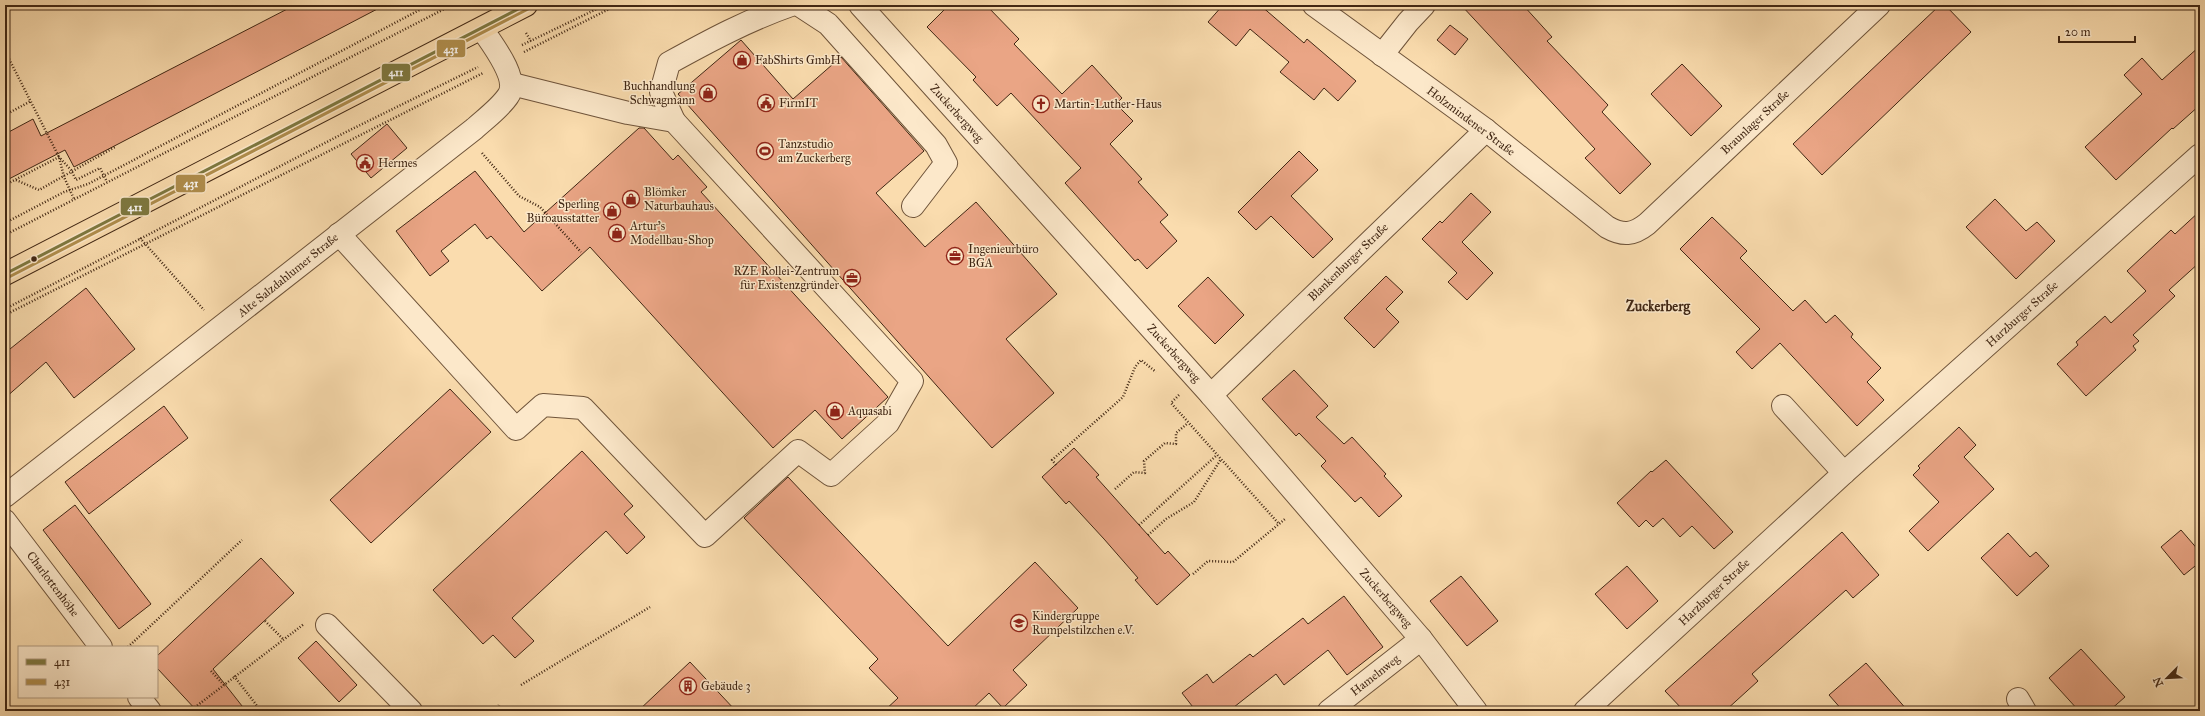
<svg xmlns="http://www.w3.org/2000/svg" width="2205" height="716" font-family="'IM FELL Great Primer',serif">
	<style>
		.building { fill: #eaa585; stroke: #412714 }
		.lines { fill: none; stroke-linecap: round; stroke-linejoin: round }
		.minor-casing { stroke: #6f543a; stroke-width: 24 }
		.major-casing { stroke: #412714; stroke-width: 24 }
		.path { stroke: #412714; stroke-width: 2.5; stroke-dasharray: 1 2; stroke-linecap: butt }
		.minor { stroke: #fce8ca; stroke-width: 22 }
		.major { stroke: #fadcae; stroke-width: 22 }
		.bus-1-casing { stroke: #fce8ca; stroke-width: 6 }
		.bus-2-casing { stroke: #fce8ca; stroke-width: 6 }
		.bus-1 { stroke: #7e7940; stroke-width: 3 }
		.bus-2 { stroke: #b08e4d; stroke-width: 3 }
		.bus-dot { fill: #412714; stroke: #fce8ca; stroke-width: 1.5 }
		.labels { text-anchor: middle; stroke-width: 3; stroke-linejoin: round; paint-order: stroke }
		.poi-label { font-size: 12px; fill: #412714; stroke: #fce8ca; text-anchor: start }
		.street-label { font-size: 12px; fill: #412714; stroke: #fce8ca }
		.quarter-label { font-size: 14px; font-weight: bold; fill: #412714; stroke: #fce8ca }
		.line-badge { stroke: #fce8ca; stroke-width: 1.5 }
		.badge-label { font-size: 11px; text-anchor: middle; font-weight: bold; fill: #fff }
	</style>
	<rect width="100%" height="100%" fill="#fadcae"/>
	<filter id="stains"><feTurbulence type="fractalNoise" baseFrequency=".005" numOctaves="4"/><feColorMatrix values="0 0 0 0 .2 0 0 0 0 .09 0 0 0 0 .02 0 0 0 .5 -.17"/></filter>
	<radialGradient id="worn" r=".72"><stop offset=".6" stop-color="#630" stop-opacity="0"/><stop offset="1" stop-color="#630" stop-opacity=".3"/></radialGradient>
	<g class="building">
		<path d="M 295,5 L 385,5 L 74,167 L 65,150 L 5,181 L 5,134 L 33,119 L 41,136 Z"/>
		<path d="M 949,5 L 986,5 L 1019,39 L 1014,44 L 1062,94 L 1092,65 L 1122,98 L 1116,104 L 1133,121 L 1110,144 L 1142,179 L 1138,182 L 1168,215 L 1160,222 L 1177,241 L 1147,269 L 1138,259 L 1135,261 L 1065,183 L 1081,168 L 1011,93 L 997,106 L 973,80 L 976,77 L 927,27 Z"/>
		<path d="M 1223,5 L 1260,5 L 1304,43 L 1307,39 L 1356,81 L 1338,101 L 1324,88 L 1314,100 L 1280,72 L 1289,62 L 1250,29 L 1236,46 L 1208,22 Z"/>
		<path d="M 1461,5 L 1523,5 L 1552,37 L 1547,41 L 1608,105 L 1602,112 L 1651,164 L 1620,194 L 1585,158 L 1595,149 Z"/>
		<path d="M 1940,5 L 1945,5 L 1971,32 L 1822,175 L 1793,144 Z"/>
		<path d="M 1450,25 L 1468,39 L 1455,55 L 1437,40 Z"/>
		<path d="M 741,40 L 793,99 L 841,57 L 924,151 L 876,193 L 925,247 L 976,202 L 1057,294 L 1006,339 L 1054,393 L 992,448 L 678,94 Z"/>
		<path d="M 2200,46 L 2200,105 L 2173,129 L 2172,128 L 2116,180 L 2085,147 L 2142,94 L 2124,75 L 2142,58 L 2162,80 Z"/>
		<path d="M 1682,64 L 1722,106 L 1691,136 L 1651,94 Z"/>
		<path d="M 387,124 L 407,148 L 371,178 L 351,154 Z"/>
		<path d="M 639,128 L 644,128 L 673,160 L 678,155 L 707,187 L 701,192 L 888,397 L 842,439 L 815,410 L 773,448 L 590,247 L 542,291 L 491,236 L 487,239 L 475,224 L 441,251 L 449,261 L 430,276 L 396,231 L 475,171 L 524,232 Z"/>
		<path d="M 1299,151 L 1318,170 L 1291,196 L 1333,239 L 1313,258 L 1271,216 L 1256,230 L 1238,212 Z"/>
		<path d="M 1471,193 L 1491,212 L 1462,242 L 1493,273 L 1467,300 L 1448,282 L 1457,273 L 1422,239 L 1440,221 L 1442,223 Z"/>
		<path d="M 1995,199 L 2026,231 L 2037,222 L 2055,241 L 2016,279 L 1966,227 Z"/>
		<path d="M 2200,211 L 2200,262 L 2169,290 L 2175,296 L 2133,335 L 2139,341 L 2133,346 L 2136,350 L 2086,396 L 2057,364 L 2078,345 L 2076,342 L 2105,316 L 2111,323 L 2146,291 L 2127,271 L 2171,230 L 2175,234 Z"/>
		<path d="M 1712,217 L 1747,251 L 1740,258 L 1793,311 L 1805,300 L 1826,323 L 1835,315 L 1853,334 L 1851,337 L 1881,368 L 1867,382 L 1884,400 L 1857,426 L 1780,343 L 1752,369 L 1736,352 L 1760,329 L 1680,249 Z"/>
		<path d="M 1386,276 L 1403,292 L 1386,309 L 1399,322 L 1374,348 L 1344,318 Z"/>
		<path d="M 1208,277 L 1244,315 L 1215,344 L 1178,306 Z"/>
		<path d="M 86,288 L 135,349 L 74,398 L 46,362 L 5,398 L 5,353 Z"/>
		<path d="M 1294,370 L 1328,406 L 1316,417 L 1344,444 L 1352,437 L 1386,474 L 1384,476 L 1402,496 L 1379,517 L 1361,497 L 1355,502 L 1321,466 L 1326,461 L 1299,433 L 1296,436 L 1262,399 Z"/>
		<path d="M 450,389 L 491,432 L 371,543 L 330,500 Z"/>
		<path d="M 164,406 L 188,438 L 89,514 L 65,482 Z"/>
		<path d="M 1959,427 L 1976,445 L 1964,457 L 1994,489 L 1928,551 L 1909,531 L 1939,502 L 1913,475 L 1920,468 L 1918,466 Z"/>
		<path d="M 1074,448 L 1099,475 L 1096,477 L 1148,535 L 1165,554 L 1168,551 L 1190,575 L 1157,605 L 1135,580 L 1138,578 L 1104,539 L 1069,501 L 1066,504 L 1042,477 Z"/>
		<path d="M 582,451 L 633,506 L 624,514 L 645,537 L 627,554 L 606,531 L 512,618 L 534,641 L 515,658 L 493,635 L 483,644 L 433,590 Z"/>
		<path d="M 1666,460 L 1733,532 L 1714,549 L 1692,526 L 1680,537 L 1663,518 L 1653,527 L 1646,520 L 1639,527 L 1617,503 L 1651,471 L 1652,472 Z"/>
		<path d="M 788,477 L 948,646 L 1035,562 L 1078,608 L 1013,670 L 1027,685 L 1003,708 L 989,693 L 970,711 L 884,711 L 898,698 L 869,668 L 878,659 L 744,518 Z"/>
		<path d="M 75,505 L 151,604 L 119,629 L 43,530 Z"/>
		<path d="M 2181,530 L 2200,552 L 2200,562 L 2184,575 L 2161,547 Z"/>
		<path d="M 1842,532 L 1879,575 L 1853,598 L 1846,590 L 1752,674 L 1758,681 L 1725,711 L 1684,711 L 1665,691 Z"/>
		<path d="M 2008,533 L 2030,557 L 2036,552 L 2049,566 L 2017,596 L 1981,558 Z"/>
		<path d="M 261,558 L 294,593 L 213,669 L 246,711 L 197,711 L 157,668 L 157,656 Z"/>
		<path d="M 1627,566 L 1658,601 L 1627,629 L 1595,594 Z"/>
		<path d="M 1461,576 L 1498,621 L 1467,646 L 1430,601 Z"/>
		<path d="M 1344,596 L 1383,647 L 1347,675 L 1328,650 L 1284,685 L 1276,674 L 1229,711 L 1196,711 L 1182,693 L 1207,674 L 1213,683 L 1250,654 L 1253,657 L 1303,618 L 1308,624 Z"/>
		<path d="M 316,641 L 357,685 L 339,702 L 298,658 Z"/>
		<path d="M 2081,649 L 2125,697 L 2109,711 L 2079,711 L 2049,678 Z"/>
		<path d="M 690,662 L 736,711 L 638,711 Z"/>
		<path d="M 1866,663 L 1908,711 L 1843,711 L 1829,695 Z"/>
	</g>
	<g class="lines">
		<g class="minor-casing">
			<g id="minor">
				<path d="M 799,5 L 828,24 L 936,145 L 946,163 L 913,206"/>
				<path d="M 860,5 L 1211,395 L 1421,639 L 1476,711"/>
				<path d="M 1314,5 L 1486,130 L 1607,227 C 1623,236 1633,235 1647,224 L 1879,5"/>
				<path d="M 1382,55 L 1408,22 L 1424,5"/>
				<path d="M 512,84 L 628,113 L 674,121 L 661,92 L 669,63 C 709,41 748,20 791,5"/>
				<path d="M 339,234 L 516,429 L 543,405 L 583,408 L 705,536 L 798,451 L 831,475 L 888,423 L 912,381 L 674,121"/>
				<path d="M 1211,395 L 1486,130"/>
				<path d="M 1783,406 L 1844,473"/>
				<path d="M 5,496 L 474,129 C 485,119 500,108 508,96 C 520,79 492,44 482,29"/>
				<path d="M 5,521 L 101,647"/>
				<path d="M 327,625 L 411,711"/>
				<path d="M 139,697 L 150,711"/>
				<path d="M 2018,699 L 2025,711"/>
				<path d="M 1329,711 L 1421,639"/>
				<path d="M 1585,711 L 1844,473 L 2200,155"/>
			</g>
		</g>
		<g class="major-casing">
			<path id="major" d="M 5,274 L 526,5"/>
		</g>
		<g class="path">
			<path d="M 526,33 L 531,41"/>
			<path d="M 522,45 L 605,5"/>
			<path d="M 5,51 L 59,157 L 64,177 L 74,199"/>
			<path d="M 524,52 L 617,5"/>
			<path d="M 5,115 L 31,101"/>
			<path d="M 482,153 L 519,196 L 540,207 L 581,252"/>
			<path d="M 16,180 L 39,190 L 115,147"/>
			<path d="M 5,185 L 59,157 L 71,170 L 76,180 L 100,168 L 107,182"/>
			<path d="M 5,223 L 64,192 L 88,184 L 429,5"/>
			<path d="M 5,235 L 452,5"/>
			<path d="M 140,238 L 204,310"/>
			<path d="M 5,309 L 346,132 L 478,67"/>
			<path d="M 5,315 L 483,73"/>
			<path d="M 1179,395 L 1171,403 L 1279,524"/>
			<path d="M 1056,465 L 1052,460 L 1123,397 L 1135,367 L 1141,360 L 1156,372"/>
			<path d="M 1115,489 L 1134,472 L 1145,473 L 1144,461 L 1165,443 L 1176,444 L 1176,433 L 1188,423"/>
			<path d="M 1139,525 L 1217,455"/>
			<path d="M 1148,535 L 1166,519 L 1194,502 L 1221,459"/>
			<path d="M 1193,574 L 1208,561 L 1233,562 L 1285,519"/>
			<path d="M 265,621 L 283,639"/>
			<path d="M 128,647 L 242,540"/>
			<path d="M 211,671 L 224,685"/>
			<path d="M 234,676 L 261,711"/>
			<path d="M 521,685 L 650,607"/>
			<path d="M 190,711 L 304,624"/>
			<path d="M 256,711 L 259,709"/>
			<path d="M 497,711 L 499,705"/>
		</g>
		<use href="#minor" class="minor"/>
		<use href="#major" class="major"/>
		<g class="bus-1-casing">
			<path id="bus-1" d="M 5,274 L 526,5"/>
		</g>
		<g class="bus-2-casing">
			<path id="bus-2" d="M 7,278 L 528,9"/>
		</g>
		<use href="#bus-1" class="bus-1"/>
		<use href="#bus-2" class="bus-2"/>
	</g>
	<defs>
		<g id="shop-ring" transform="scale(0.9)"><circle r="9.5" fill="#fce8ca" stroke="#8f2418" stroke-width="1.5"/><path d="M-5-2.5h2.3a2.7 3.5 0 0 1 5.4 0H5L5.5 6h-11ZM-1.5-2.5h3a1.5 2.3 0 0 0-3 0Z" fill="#8f2418"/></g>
		<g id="civic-ring" transform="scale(0.9)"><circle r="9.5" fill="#fce8ca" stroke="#8f2418" stroke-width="1.5"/><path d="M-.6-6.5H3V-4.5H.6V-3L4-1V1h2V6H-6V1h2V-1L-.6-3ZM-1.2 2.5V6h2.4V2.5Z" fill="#8f2418"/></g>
		<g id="church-ring" transform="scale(0.9)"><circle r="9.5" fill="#fce8ca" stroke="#8f2418" stroke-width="1.5"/><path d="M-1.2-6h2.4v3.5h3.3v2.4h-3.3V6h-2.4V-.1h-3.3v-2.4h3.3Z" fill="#8f2418"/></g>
		<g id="stadium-ring" transform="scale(0.9)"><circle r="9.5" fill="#fce8ca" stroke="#8f2418" stroke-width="1.5"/><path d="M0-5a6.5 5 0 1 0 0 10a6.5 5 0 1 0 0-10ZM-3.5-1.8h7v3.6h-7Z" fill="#8f2418"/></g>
		<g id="office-ring" transform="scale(0.9)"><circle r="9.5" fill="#fce8ca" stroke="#8f2418" stroke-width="1.5"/><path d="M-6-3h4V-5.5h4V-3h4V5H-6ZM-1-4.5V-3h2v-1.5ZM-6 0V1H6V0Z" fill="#8f2418"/></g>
		<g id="school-ring" transform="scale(0.9)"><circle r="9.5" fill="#fce8ca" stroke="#8f2418" stroke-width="1.5"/><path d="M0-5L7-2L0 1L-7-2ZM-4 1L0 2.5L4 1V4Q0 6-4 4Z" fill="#8f2418"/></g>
		<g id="building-ring" transform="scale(0.9)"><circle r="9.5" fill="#fce8ca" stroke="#8f2418" stroke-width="1.5"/><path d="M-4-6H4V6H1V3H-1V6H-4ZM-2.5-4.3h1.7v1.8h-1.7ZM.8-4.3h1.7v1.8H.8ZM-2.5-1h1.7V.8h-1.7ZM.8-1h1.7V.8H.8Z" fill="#8f2418"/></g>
	</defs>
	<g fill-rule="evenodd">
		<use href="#shop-ring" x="742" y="60"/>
		<use href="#shop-ring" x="708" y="93"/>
		<use href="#civic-ring" x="766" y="103"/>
		<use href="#church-ring" x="1041" y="104"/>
		<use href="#stadium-ring" x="765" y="151"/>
		<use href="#civic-ring" x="365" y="163"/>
		<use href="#shop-ring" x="631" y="199"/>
		<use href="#shop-ring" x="612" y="211"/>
		<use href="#shop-ring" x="617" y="233"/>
		<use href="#office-ring" x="955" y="256"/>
		<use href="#office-ring" x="852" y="278"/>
		<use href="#shop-ring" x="835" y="411"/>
		<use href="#school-ring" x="1019" y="623"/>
		<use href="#building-ring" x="688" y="686"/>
	</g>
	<circle class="bus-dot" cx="34" cy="259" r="3.5"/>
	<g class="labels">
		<g class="poi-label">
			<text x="755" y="64">FabShirts GmbH</text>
			<text x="695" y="90" text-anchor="end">Buchhandlung<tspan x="695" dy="14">Schwagmann</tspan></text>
			<text x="779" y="107">FirmIT</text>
			<text x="1054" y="108">Martin-Luther-Haus</text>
			<text x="778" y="148">Tanzstudio<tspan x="778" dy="14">am Zuckerberg</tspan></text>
			<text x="378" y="167">Hermes</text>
			<text x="644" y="196">Blömker<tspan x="644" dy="14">Naturbauhaus</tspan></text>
			<text x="599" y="208" text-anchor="end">Sperling<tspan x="599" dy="14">Büroausstatter</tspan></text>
			<text x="630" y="230">Artur’s<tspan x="630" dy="14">Modellbau-Shop</tspan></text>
			<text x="968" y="253">Ingenieurbüro<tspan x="968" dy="14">BGA</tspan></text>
			<text x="839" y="275" text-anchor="end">RZE Rollei-Zentrum<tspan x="839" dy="14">für Existenzgründer</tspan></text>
			<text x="848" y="415">Aquasabi</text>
			<text x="1032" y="620">Kindergruppe<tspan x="1032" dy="14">Rumpelstilzchen e.V.</tspan></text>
			<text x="701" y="690">Gebäude 3</text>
		</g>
		<g class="street-label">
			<text transform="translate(957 113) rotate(48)" y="4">Zuckerbergweg</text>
			<text transform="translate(1471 121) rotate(37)" y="4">Holzmindener Straße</text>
			<text transform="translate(1755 122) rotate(-43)" y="4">Braunlager Straße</text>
			<text transform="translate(1348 262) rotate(-44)" y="4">Blankenburger Straße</text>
			<text transform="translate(288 275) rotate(-39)" y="4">Alte Salzdahlumer Straße</text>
			<text transform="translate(2022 314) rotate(-42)" y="4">Harzburger Straße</text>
			<text transform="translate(1174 353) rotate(48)" y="4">Zuckerbergweg</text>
			<text transform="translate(53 584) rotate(53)" y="4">Charlottenhöhe</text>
			<text transform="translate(1714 592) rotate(-43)" y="4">Harzburger Straße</text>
			<text transform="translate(1386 598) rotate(49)" y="4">Zuckerbergweg</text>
			<text transform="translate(1375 675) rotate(-38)" y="4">Hamelnweg</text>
		</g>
		<g class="quarter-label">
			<text x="1658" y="311">Zuckerberg</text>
		</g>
	</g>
	<g class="line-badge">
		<rect x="436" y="39" width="30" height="19" rx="4" fill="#b08e4d"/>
		<rect x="381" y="63" width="30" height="19" rx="4" fill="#7e7940"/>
		<rect x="175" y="174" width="31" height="19" rx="4" fill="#b08e4d"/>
		<rect x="120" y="197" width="30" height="19" rx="4" fill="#7e7940"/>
	</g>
	<g class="badge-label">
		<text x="451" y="53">431</text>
		<text x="396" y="76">411</text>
		<text x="191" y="187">431</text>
		<text x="135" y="211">411</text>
	</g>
	<rect width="2205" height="716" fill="none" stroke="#fadcae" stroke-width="20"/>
	<rect x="6" y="6" width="2193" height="704" fill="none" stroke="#412714" stroke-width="2"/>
	<rect x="10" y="10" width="2185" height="696" fill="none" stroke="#412714"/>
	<rect x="18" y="646" width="140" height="52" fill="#fce8ca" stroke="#b19b81"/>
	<rect x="26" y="659" width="20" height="6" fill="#7e7940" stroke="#b19b81"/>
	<text x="54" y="666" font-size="12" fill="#412714">411</text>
	<rect x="26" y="679" width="20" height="6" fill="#b08e4d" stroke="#b19b81"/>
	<text x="54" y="686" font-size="12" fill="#412714">431</text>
	<g transform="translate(2167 678) rotate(246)" stroke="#fce8ca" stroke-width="3" paint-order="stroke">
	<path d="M0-3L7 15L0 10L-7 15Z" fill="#412714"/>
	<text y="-6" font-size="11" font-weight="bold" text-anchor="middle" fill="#412714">N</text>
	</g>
	<path d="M2059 36v6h76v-6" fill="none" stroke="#412714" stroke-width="2"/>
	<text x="2065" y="36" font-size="12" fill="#412714" stroke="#fce8ca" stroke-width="3" paint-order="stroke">20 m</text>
	<rect width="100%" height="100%" filter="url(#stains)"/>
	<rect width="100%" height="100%" fill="url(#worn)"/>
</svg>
